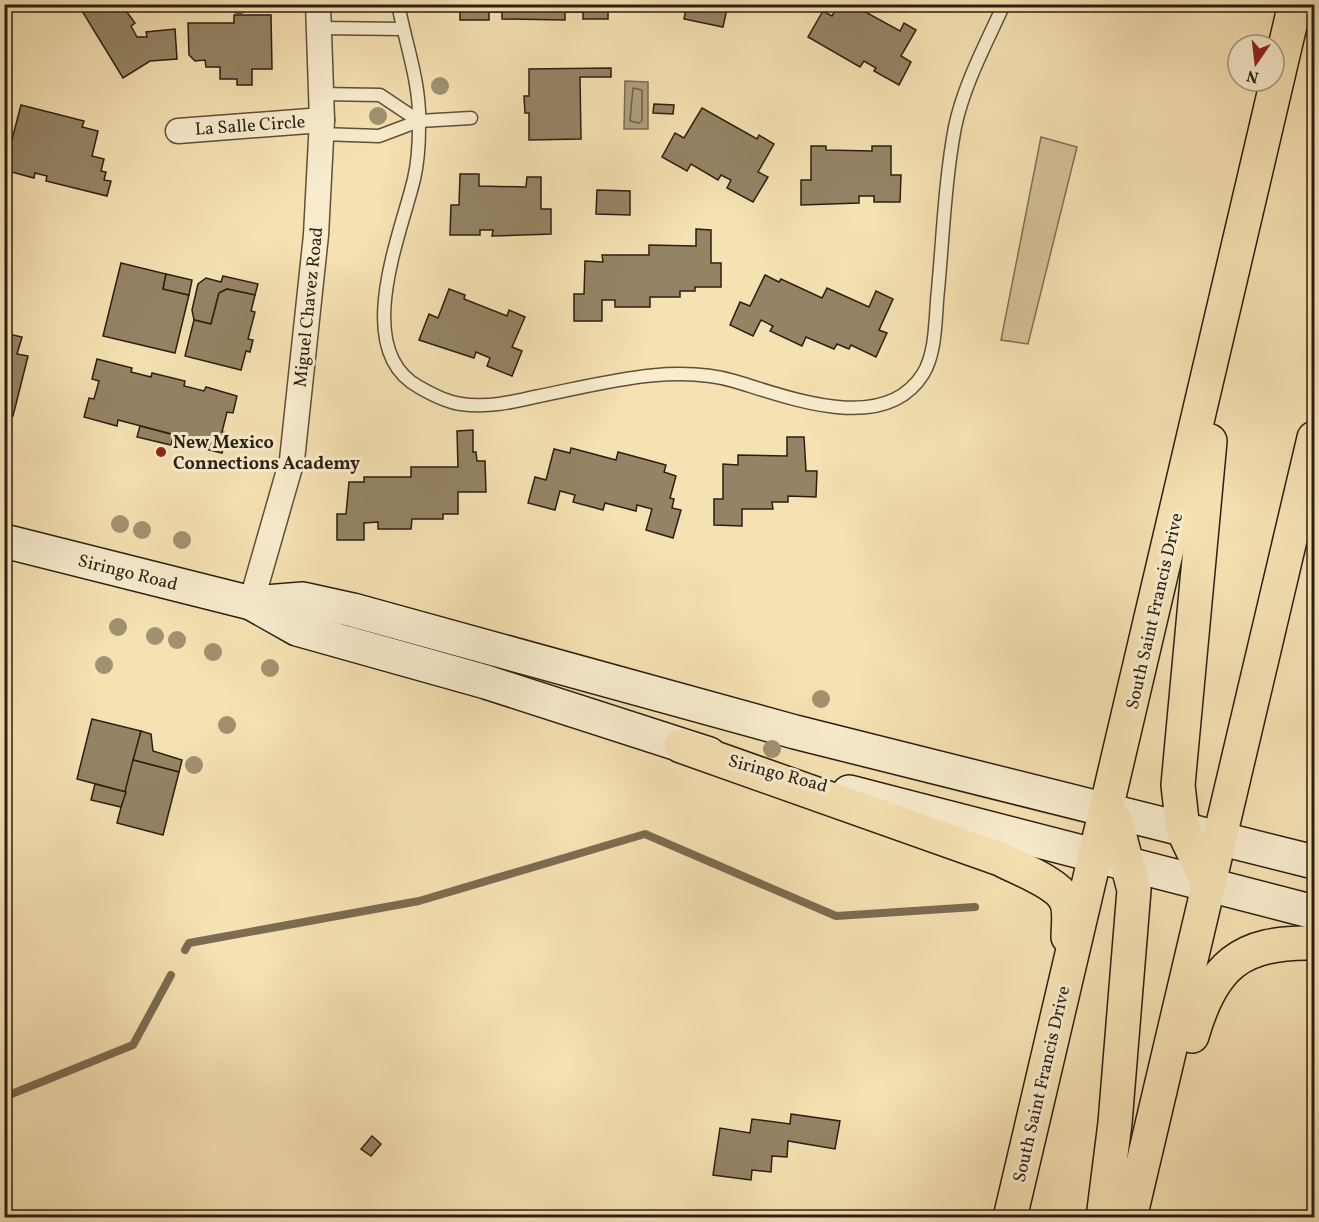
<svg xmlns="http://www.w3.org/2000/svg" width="1319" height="1222" font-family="Vollkorn,serif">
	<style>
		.green { fill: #d3c097; stroke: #7f7054; stroke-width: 1.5 }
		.water { fill: #b09f7c; stroke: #7b6c52; stroke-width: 1.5 }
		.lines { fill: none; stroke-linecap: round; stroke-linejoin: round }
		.shore { stroke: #6e5f47; stroke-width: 1.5 }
		.stream { stroke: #7b6c52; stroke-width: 8 }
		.building { fill: #948465; stroke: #2b1f12; stroke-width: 1.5 }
		.lane-casing { stroke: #5e503a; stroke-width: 15 }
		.street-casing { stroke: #5e503a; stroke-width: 27 }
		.secondary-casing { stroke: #2b1f12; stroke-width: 36 }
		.highway-casing { stroke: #2b1f12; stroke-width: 36 }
		.lane { stroke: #f8eccd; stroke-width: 12 }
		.street { stroke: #f8eccd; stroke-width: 24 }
		.secondary { stroke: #f8eccd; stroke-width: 33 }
		.highway { stroke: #f5e1b2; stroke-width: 33 }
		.tree { fill: #a19170 }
		.poi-dot { fill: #8f2418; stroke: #f8eccd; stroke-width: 2 }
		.labels { text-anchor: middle; stroke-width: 6; stroke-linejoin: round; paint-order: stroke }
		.street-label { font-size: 18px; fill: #2b1f12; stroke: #f8eccd }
		.poi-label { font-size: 18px; font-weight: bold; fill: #2b1f12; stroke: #f8eccd; text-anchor: start }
	</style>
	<rect width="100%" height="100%" fill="#f5e1b2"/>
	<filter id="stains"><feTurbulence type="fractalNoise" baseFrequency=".00333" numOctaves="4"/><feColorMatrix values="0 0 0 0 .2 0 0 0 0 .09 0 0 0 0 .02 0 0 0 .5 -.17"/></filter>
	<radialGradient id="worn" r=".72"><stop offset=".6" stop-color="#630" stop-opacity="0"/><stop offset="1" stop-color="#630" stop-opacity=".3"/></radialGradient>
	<path class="green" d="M 1041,137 L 1077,147 L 1028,344 L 1001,340 Z"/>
	<path class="water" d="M 625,81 L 648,82 L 648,129 L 624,129 Z"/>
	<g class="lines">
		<path class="shore" d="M 633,88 L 642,90 L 642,121 L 639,123 L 630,121 Z"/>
		<g class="stream">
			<path d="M 185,950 L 189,943 L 419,901 L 645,834 L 836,916 L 975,907"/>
			<path d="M 4,1097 L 133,1045 L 171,975"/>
		</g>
	</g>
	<g class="building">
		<path d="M 82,4 L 121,4 L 135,23 L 131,26 L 137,37 L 147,37 L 146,32 L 175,29 L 177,59 L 150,61 L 123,78 L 79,6 Z"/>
		<path d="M 460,4 L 608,4 L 608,19 L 583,19 L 583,12 L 565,12 L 565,20 L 502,19 L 502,12 L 489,12 L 489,20 L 460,20 Z"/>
		<path d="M 687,4 L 728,4 L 723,27 L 684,19 Z"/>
		<path d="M 839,4 L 860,4 L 858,8 L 900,31 L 904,23 L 916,30 L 901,56 L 911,62 L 899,85 L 874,71 L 876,68 L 864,61 L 860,67 L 808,37 L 823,11 L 832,16 Z"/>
		<path d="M 234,15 L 271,15 L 272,69 L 252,69 L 252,85 L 237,85 L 237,79 L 220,79 L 220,67 L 206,67 L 205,60 L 195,61 L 189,55 L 188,23 L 234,23 Z"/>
		<path d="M 611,68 L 611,77 L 580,77 L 581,139 L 529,140 L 529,113 L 525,113 L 524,96 L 529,96 L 529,69 Z"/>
		<path d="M 654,104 L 674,105 L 673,114 L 653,113 Z"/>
		<path d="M 21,105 L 84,121 L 82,127 L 98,131 L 92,156 L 104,159 L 101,171 L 106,172 L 104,180 L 111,181 L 107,196 L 46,181 L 47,176 L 35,173 L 34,178 L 4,170 Z"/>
		<path d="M 702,108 L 757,139 L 759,135 L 774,144 L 758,172 L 768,177 L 753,202 L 727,188 L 731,180 L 721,175 L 718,180 L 691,164 L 687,171 L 662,157 L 675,133 L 684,138 Z"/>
		<path d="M 811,146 L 826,146 L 826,150 L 872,151 L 872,146 L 891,146 L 891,175 L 901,175 L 900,202 L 874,202 L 874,196 L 859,196 L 859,203 L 801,205 L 801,180 L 811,180 Z"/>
		<path d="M 460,174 L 479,174 L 479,186 L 526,187 L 527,177 L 541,177 L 541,209 L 551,209 L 551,234 L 492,236 L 493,230 L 480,230 L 480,235 L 450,235 L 451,205 L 459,205 Z"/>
		<path d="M 597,190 L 630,191 L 630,215 L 596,214 Z"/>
		<path d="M 696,229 L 711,230 L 711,263 L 721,263 L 721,287 L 695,287 L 695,291 L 680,291 L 680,297 L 650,297 L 650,307 L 615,307 L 615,300 L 602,300 L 602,321 L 574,321 L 574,294 L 584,294 L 585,261 L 603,262 L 602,255 L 649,255 L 649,245 L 696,246 Z"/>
		<path d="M 121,263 L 166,274 L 163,289 L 189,295 L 175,353 L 103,336 Z"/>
		<path d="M 166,274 L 192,280 L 189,295 L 163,289 Z"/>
		<path d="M 765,275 L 779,282 L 781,279 L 822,298 L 827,288 L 869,307 L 876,291 L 893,299 L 879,330 L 887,333 L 876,357 L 851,345 L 849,349 L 837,344 L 834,349 L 806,337 L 802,346 L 770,331 L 773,326 L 761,320 L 753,336 L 730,325 L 740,302 L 750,306 Z"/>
		<path d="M 223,276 L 258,284 L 255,295 L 227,289 L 219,293 L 211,324 L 194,320 L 192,310 L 198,284 L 206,278 L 221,282 Z"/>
		<path d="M 227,289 L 255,295 L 251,311 L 255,312 L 248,339 L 253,340 L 250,352 L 246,351 L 241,370 L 185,356 L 194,320 L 211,324 L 219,293 Z"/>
		<path d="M 449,289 L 465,295 L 464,299 L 507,316 L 509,310 L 525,317 L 512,347 L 522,351 L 512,376 L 487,366 L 490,358 L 476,352 L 474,358 L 419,340 L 429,314 L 438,318 Z"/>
		<path d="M 4,333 L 22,337 L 17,354 L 28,356 L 13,416 L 7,415 L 4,423 Z"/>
		<path d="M 97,359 L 132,368 L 131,372 L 151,377 L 152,373 L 185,381 L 184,386 L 204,391 L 206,387 L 237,396 L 233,413 L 227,412 L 222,432 L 227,433 L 222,453 L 185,444 L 187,438 L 118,420 L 117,426 L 84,417 L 89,398 L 94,399 L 99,381 L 92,379 Z"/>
		<path d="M 140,426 L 174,435 L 171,445 L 137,437 Z"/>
		<path d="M 473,430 L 473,452 L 476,452 L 477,461 L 485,461 L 486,492 L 458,492 L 458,514 L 443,514 L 443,519 L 412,519 L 411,529 L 378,529 L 378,522 L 364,523 L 364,540 L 337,540 L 337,514 L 346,514 L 349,482 L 364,482 L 364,477 L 411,477 L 411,467 L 458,467 L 457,431 Z"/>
		<path d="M 787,437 L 804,437 L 806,471 L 817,471 L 816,497 L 788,496 L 788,502 L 772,502 L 773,509 L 742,509 L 742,526 L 714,525 L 714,499 L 723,499 L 723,464 L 738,465 L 738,455 L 787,456 Z"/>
		<path d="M 571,448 L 616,460 L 618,452 L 666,465 L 664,472 L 676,476 L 670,498 L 674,499 L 672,508 L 681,510 L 673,538 L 646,530 L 652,509 L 637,505 L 636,511 L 605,503 L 603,510 L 573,502 L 575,495 L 560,491 L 555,510 L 528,503 L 535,477 L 546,480 L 554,449 L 570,453 Z"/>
		<path d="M 92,719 L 141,731 L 126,792 L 77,779 Z"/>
		<path d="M 141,731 L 151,734 L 153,751 L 182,760 L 179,772 L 133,760 Z"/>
		<path d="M 133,760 L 179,772 L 163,835 L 117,823 Z"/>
		<path d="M 95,784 L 126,792 L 121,807 L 91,800 Z"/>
		<path d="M 791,1114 L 840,1121 L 835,1149 L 788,1141 L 787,1157 L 772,1156 L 771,1172 L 752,1170 L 751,1180 L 713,1175 L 720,1128 L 750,1133 L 752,1119 L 790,1124 Z"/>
		<path d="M 372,1136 L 381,1144 L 371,1156 L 361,1149 Z"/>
	</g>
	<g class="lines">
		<g class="lane-casing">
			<g id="lane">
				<path d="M 239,4 L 239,7"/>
				<path d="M 398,4 C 406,46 421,84 419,127 C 419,145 418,162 414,179 C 401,234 351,350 419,387 C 431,394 446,402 461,404 C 488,408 513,402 539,396 C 601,384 672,363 734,381 C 788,397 884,436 923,374 C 937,351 935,316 938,290 C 943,236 945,180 955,127 C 964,84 986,44 1004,4"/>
				<path d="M 320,28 L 403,29"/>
				<path d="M 321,94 L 380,95 L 419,121"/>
				<path d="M 321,134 L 379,136 L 419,121 L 471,118"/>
				<path d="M 1314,1218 L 1314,1216"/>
			</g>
		</g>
		<g class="street-casing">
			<g id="street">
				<path d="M 178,131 L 322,120"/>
				<path d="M 251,603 L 292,460 L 316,235 L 322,120 L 318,4"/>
			</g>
		</g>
		<g class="secondary-casing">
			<g id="secondary">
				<path d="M 4,541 L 251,603 L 297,629 L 486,682 L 709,754"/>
				<path d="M 251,603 L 303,599 L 353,610 L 795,732 L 1314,862"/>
				<path d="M 849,792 L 1314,912"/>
			</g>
		</g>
		<g class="highway-casing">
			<g id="highway">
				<path d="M 681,746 L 1000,859 C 1017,868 1056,882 1065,899 C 1071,909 1068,926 1068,937"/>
				<path d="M 1209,885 L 1183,830 L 1178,785 L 1210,441"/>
				<path d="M 1192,1036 C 1212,966 1240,941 1314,943"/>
				<path d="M 1010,1218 L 1295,4"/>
				<path d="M 1103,1218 L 1115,1123 L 1134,890 L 1116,822 L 1107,812"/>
				<path d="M 1130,1218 L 1314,438"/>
			</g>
		</g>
		<use href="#lane" class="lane"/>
		<use href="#street" class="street"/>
		<use href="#secondary" class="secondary"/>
		<use href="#highway" class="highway"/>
	</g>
	<g class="tree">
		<circle cx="440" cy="86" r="9"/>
		<circle cx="378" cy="116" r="9"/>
		<circle cx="120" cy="524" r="9"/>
		<circle cx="142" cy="530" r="9"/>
		<circle cx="182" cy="540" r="9"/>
		<circle cx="118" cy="627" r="9"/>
		<circle cx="155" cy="636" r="9"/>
		<circle cx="177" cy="640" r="9"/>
		<circle cx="213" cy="652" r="9"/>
		<circle cx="104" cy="665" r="9"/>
		<circle cx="270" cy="668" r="9"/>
		<circle cx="821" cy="699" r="9"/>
		<circle cx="227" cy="725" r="9"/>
		<circle cx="772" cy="749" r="9"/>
		<circle cx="194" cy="765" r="9"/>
	</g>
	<circle class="poi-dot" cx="161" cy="452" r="6"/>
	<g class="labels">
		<g class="street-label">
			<text transform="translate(250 125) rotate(-4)" y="6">La Salle Circle</text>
			<text transform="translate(308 307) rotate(-84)" y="6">Miguel Chavez Road</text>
			<text transform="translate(128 572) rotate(14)" y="6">Siringo Road</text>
			<text transform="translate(1154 611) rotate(-77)" y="6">South Saint Francis Drive</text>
			<text transform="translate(778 773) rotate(15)" y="6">Siringo Road</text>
			<text transform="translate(1041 1084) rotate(-77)" y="6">South Saint Francis Drive</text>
		</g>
		<g class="poi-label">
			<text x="173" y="448">New Mexico<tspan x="173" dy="21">Connections Academy</tspan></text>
		</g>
	</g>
	<rect width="1319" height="1222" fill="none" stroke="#f5e1b2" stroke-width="24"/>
	<rect x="6" y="6" width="1307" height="1210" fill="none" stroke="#2b1f12" stroke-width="3"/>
	<rect x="12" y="12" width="1295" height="1198" fill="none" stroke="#2b1f12" stroke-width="1.5"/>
	<g transform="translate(1256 63) rotate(194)"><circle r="28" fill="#f8eccd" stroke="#a69a82" stroke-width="1.5"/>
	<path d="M0-4.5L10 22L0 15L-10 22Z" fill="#8f2418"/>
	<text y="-9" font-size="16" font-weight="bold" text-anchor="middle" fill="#2b1f12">N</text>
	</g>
	<rect width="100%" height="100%" filter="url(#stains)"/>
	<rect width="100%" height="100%" fill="url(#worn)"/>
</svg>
